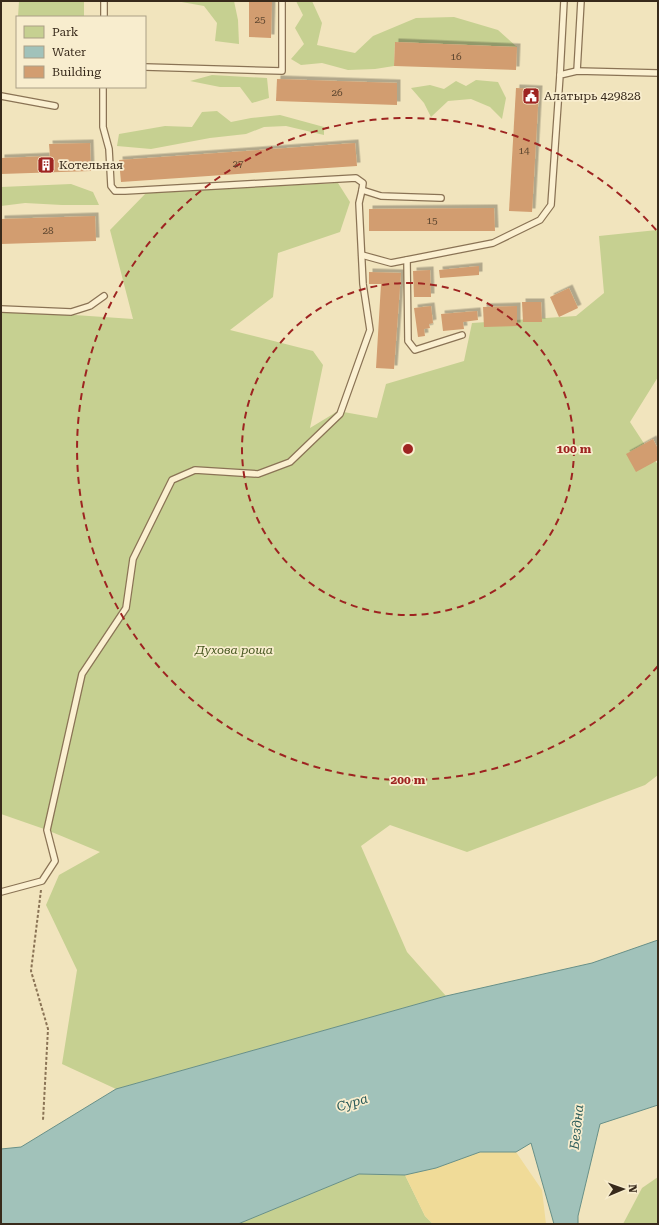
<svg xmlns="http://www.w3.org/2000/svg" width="659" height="1225" font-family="'Roboto Serif',serif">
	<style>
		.green { fill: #c6d091 }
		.sand { fill: #f0db98 }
		.water { fill: #a1c2ba; stroke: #689088 }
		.building { fill: #d29d70; filter: url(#shadow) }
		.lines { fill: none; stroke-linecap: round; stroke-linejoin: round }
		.service-casing { stroke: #8a7355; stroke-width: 8 }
		.path { stroke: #8a7355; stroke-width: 2; stroke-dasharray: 3 2; stroke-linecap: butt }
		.service { stroke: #fbf0d1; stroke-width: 5.5 }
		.ring { fill: none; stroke: #9e2421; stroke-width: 2; stroke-dasharray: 7 5 }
		.labels { text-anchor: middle; stroke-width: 3.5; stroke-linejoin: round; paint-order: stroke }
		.number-label { font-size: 10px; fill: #5e4730 }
		.poi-label { font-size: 12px; fill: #382a1b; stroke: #f8edce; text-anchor: start }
		.park-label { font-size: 12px; font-style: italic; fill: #475720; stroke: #f8edce }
		.water-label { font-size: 13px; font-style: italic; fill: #295a58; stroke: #f8edce }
		.centre { fill: #9e2421; stroke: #f8edce; stroke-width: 2 }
		.ring-label { font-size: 12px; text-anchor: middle; font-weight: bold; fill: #9e2421; stroke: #f8edce; stroke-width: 3.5; stroke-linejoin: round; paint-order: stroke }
	</style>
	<defs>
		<filter id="shadow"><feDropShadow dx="3.5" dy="-3.5" stdDeviation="0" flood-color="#0004"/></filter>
	</defs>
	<rect width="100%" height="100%" fill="#f1e4bd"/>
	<g class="green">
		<path d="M 19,1 L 84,1 L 84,17 L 18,17 Z"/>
		<path d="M 176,1 L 234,1 L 238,20 L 239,44 L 215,41 L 217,23 L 204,6 Z"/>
		<path d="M 296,1 L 312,1 L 322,23 L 317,45 L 355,53 L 373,36 L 416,18 L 454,17 L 498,30 L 517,47 L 395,42 L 394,66 L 375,69 L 348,70 L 322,63 L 301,65 L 291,59 L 304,44 L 295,28 L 303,15 Z"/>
		<path d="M 212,75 L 267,78 L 269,98 L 252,103 L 240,87 L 220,87 L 190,81 Z"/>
		<path d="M 476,80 L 498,82 L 506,98 L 502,119 L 490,107 L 471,99 L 448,101 L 431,117 L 424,103 L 411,88 L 430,85 L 444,89 L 456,81 L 466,86 Z"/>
		<path d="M 217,111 L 231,122 L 251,118 L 280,115 L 324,127 L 324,135 L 286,126 L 264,127 L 246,134 L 210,138 L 151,149 L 117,146 L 119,134 L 165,126 L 192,127 L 202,112 Z"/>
		<path d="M 338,183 L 350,202 L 340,232 L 278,253 L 273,297 L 230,330 L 313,351 L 323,365 L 310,428 L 338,411 L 377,418 L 386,384 L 464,361 L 472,323 L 576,316 L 604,293 L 599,236 L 657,230 L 658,233 L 658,377 L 630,422 L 658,465 L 658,775 L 645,785 L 467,852 L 390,825 L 361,846 L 407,952 L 446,996 L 116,1089 L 62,1064 L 77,970 L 46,905 L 59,875 L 100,852 L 47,830 L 1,814 L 1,310 L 133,319 L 110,230 L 147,192 Z"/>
		<path d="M 71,184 L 93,192 L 99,205 L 62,205 L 25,203 L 1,206 L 1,187 Z"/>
		<path d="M 359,1174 L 405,1175 L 425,1216 L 433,1224 L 238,1224 Z"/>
		<path d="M 658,1177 L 658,1224 L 623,1224 L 642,1188 Z"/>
	</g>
	<path class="sand" d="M 480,1152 L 516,1152 L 542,1190 L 546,1224 L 433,1224 L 425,1216 L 405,1175 L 436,1168 Z"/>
	<path class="water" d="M 658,940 L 658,1105 L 600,1124 L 578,1216 L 578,1224 L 554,1224 L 531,1143 L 516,1152 L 480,1152 L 436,1168 L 405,1175 L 359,1174 L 238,1224 L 1,1224 L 1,1149 L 21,1147 L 116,1089 L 446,996 L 592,963 Z"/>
	<g class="building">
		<path d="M 249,1 L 272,1 L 271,38 L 249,37 Z"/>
		<path d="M 395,42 L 517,47 L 516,70 L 394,66 Z"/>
		<path d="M 277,79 L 397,83 L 397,105 L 276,101 Z"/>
		<path d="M 516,88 L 539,89 L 532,212 L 509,211 Z"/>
		<path d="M 90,143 L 91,171 L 1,174 L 1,158 L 50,156 L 49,144 Z"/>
		<path d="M 355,143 L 357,166 L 121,182 L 119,160 Z"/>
		<path d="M 494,208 L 495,231 L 369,231 L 369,209 Z"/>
		<path d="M 95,216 L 96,241 L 1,244 L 1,219 Z"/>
		<path d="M 479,266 L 479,275 L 440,278 L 439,270 Z"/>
		<path d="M 430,270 L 431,297 L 414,297 L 413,271 Z"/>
		<path d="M 369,272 L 401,273 L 394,369 L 376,368 L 381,284 L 369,284 Z"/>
		<path d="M 569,288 L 578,308 L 559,317 L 550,297 Z"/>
		<path d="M 522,302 L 541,302 L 542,322 L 523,322 Z"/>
		<path d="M 431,306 L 433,323 L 429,324 L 430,328 L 424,329 L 425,336 L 418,337 L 414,308 Z"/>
		<path d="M 517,306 L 517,326 L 484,327 L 483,307 Z"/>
		<path d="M 477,311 L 478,320 L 463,322 L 464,329 L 443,331 L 441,314 Z"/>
		<path d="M 653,439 L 658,449 L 658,460 L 636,472 L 626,454 Z"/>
	</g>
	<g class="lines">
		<g class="service-casing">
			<g id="service">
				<path d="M 104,17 L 104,1"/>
				<path d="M 145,67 L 282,71 L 282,1"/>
				<path d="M 577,71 L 581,1"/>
				<path d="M 560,75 L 564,1"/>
				<path d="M 103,87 L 103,127 L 109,149 L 111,186 L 115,191 L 125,191 L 356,178 L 363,183 L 362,190"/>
				<path d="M 1,96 L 55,106"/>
				<path d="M 362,255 L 391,263 L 493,243 L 540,220 L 551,205 L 560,75 L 577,71 L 658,73"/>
				<path d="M 407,260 L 408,341 L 415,350 L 462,335"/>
				<path d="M 1,309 L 71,312 L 90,306 L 104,296"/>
				<path d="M 1,892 L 42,881 L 55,861 L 47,830 L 82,674 L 126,608 L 133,559 L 172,480 L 195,470 L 258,474 L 290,462 L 340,414 L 370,330 L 363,284 L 359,203 L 362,190 L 381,196 L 441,198"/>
			</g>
		</g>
		<path class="path" d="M 41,890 L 31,971 L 48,1029 L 43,1120"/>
		<use href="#service" class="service"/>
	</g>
	<g class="ring">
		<circle cx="408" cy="449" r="166"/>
		<path d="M658 666A331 331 0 1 1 658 232"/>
	</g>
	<defs>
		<g id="civic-square" transform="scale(0.9)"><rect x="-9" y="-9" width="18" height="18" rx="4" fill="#9e2421" stroke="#f8edce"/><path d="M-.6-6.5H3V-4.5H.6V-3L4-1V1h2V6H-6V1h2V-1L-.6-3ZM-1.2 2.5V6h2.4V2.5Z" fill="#fff"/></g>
		<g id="building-square" transform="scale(0.9)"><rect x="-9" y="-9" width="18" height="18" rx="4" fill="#9e2421" stroke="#f8edce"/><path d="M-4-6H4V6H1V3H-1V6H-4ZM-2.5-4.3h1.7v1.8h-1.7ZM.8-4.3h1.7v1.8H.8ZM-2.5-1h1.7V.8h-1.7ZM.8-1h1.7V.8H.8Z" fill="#fff"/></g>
	</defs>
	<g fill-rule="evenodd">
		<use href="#civic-square" x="531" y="96"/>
		<use href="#building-square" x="46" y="165"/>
	</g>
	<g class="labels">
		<g class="number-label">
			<text x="260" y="23">25</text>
			<text x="456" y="60">16</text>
			<text x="337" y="96">26</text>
			<text x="524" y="154">14</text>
			<text x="238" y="167">27</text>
			<text x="432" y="224">15</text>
			<text x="48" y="234">28</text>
		</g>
		<g class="poi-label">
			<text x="544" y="100">Алатырь 429828</text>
			<text x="59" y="169">Котельная</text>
		</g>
		<g class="park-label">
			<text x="234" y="654">Духова роща</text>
		</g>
		<g class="water-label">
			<text transform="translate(352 1102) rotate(-17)" y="5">Сура</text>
			<text transform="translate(576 1127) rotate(-84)" y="5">Бездна</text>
		</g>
	</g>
	<circle cx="408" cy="449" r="6" class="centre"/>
	<g class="ring-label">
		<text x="574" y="453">100 m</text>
		<text x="408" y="784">200 m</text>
	</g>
	<rect width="659" height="1225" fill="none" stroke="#382a1b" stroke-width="4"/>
	<rect x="16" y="16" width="130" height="72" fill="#f8edce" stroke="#ab9f86"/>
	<rect x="24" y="26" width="20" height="12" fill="#c6d091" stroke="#ab9f86"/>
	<text x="52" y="36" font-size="12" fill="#382a1b">Park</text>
	<rect x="24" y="46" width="20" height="12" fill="#a1c2ba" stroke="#ab9f86"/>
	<text x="52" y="56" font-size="12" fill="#382a1b">Water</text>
	<rect x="24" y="66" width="20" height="12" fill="#d29d70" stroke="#ab9f86"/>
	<text x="52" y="76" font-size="12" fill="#382a1b">Building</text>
	<g transform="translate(623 1189) rotate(88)" stroke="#f8edce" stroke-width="3" paint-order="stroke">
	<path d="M0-3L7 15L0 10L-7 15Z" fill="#382a1b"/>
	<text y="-6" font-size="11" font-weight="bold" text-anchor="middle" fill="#382a1b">N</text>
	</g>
</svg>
